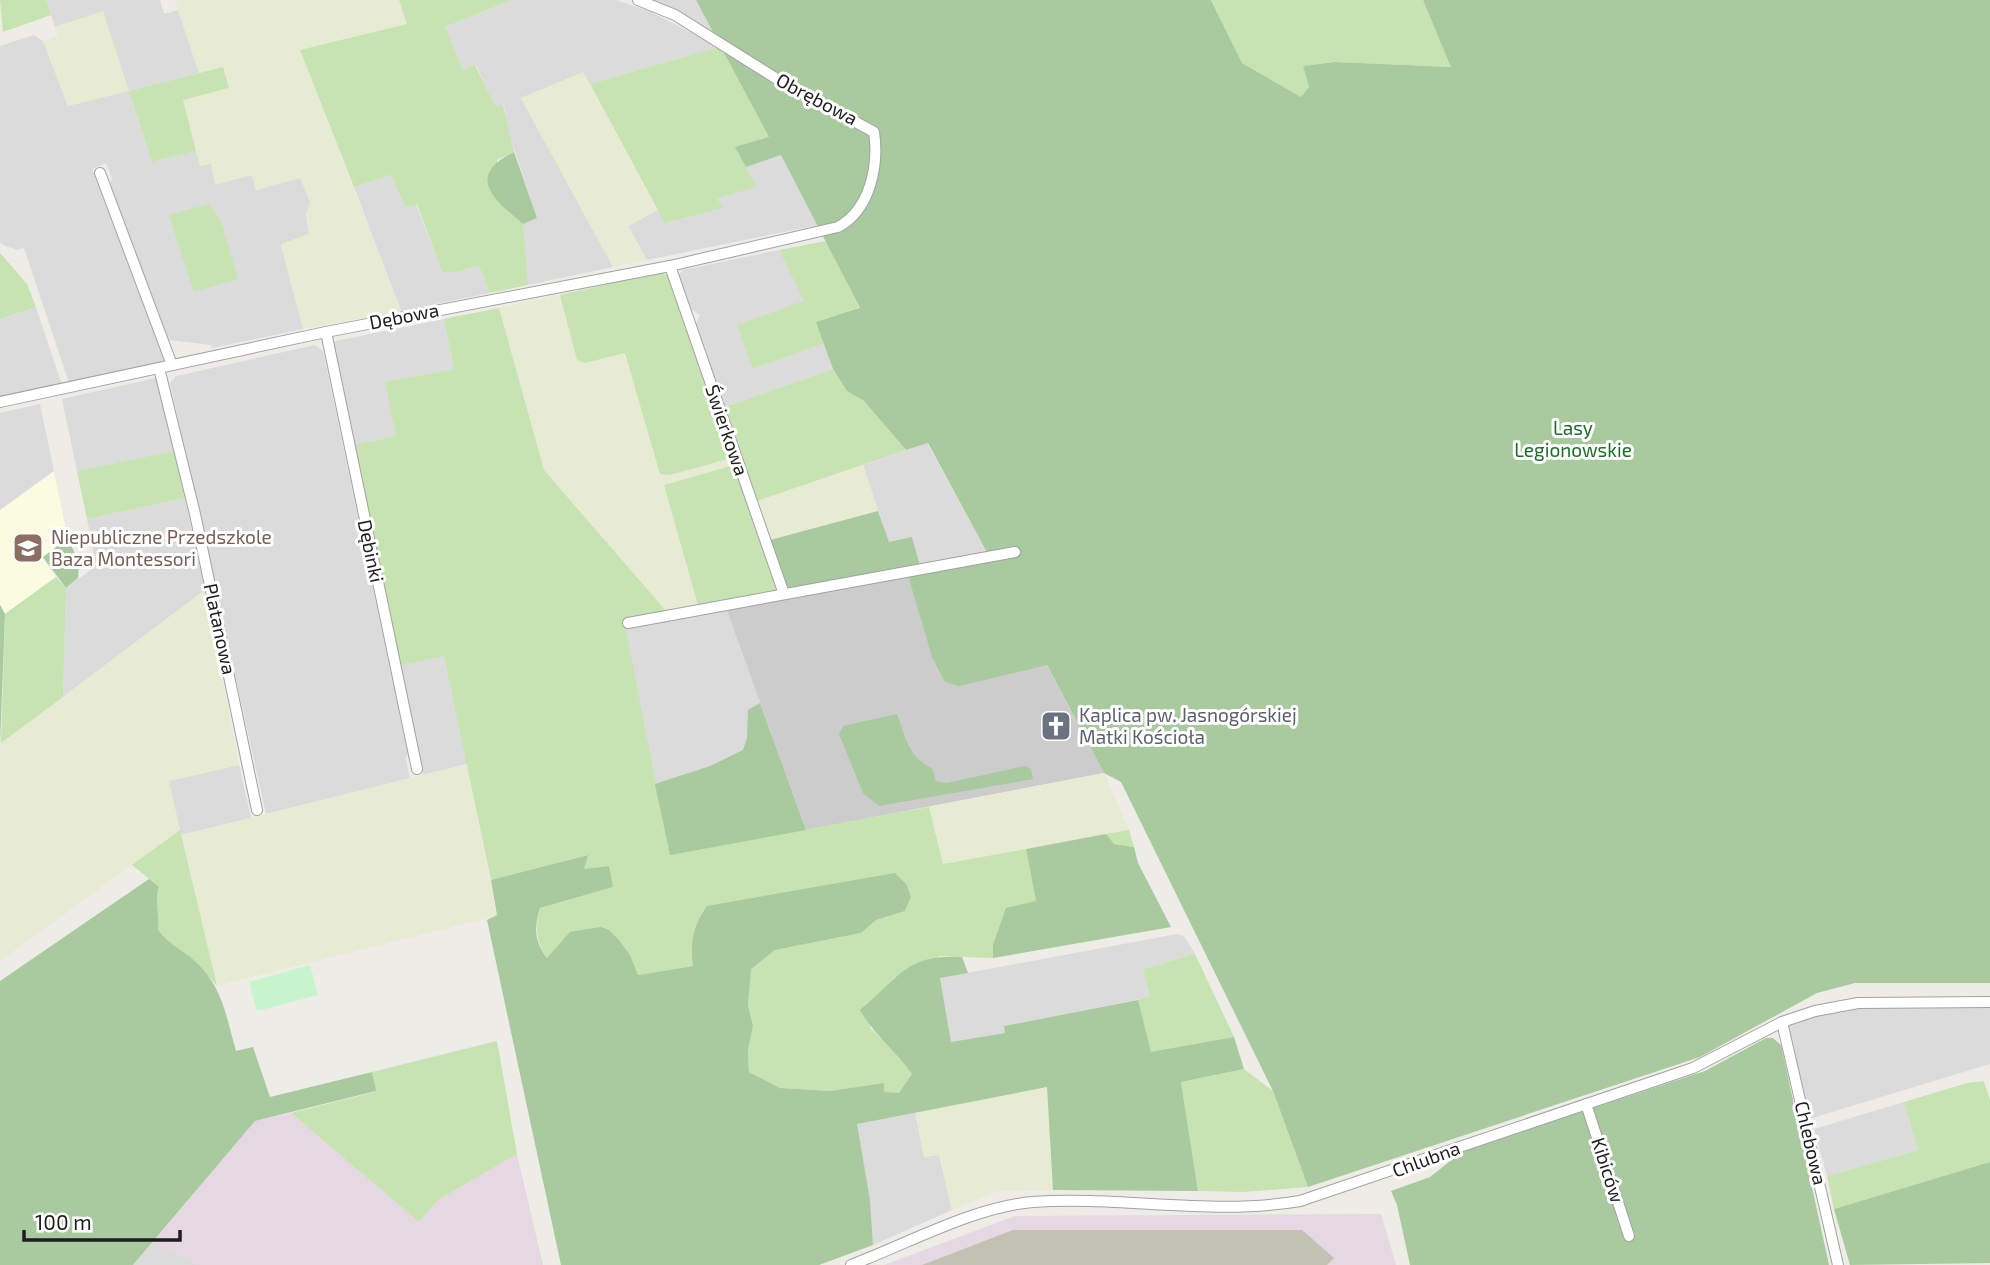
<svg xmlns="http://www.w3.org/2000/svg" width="1990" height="1265" font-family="'Exo 2',sans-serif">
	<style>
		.residential { fill: #dcdbdb }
		.industrial { fill: #e6d8e3 }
		.education { fill: #fafbe1 }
		.religious { fill: #ccc }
		.construction { fill: #c1c2b2 }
		.farmland { fill: #e8ebd3 }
		.grass { fill: #c6e3b1 }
		.forest { fill: #a9c99f }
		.park { fill: #c7f3cd }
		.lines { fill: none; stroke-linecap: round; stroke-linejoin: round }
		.minor-casing { stroke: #a2a2a2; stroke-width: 12 }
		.minor { stroke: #fff; stroke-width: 10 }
		.labels { text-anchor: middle; stroke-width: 6; stroke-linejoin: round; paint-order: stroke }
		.street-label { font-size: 19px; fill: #1e1e1e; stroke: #fff }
		.park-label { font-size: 19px; fill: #177124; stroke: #fff }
		.education-label { font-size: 19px; fill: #785e54; stroke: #fff; text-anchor: start }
		.worship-label { font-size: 19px; fill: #5b616d; stroke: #fff; text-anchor: start }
	</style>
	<rect width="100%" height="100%" fill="#eeece6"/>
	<g class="residential">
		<path d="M 46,0 L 160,0 L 164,14 L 178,10 L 199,73 L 129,91 L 152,162 L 196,151 L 200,165 L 211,163 L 252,175 L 256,190 L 300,178 L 311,202 L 306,214 L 309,234 L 281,245 L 303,329 L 212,348 L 211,345 L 169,340 L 109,185 L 112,178 L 106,163 L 92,169 L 165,362 L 69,383 L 24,248 L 17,250 L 1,244 L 0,241 L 0,46 L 34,35 L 43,41 L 68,106 L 103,12 L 55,27 Z"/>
		<path d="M 512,0 L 616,0 L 649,11 L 708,41 L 715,48 L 590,84 L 583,73 L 521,98 L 613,267 L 528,285 L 522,232 L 523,224 L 537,218 L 508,131 L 504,105 L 496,108 L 476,65 L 463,71 L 445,27 Z"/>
		<path d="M 644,0 L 696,0 L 717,37 L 695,21 Z"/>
		<path d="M 781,155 L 818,225 L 647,260 L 628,226 L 658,210 L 666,223 L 722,208 L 717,199 L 755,187 L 746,167 Z"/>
		<path d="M 391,175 L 405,207 L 416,204 L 442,272 L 456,272 L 479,266 L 490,293 L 401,311 L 354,187 Z"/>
		<path d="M 779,250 L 805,301 L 753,369 L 825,343 L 833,369 L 725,407 L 695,326 L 700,315 L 690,308 L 678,275 L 683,270 Z"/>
		<path d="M 36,307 L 62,385 L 0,398 L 0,319 Z"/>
		<path d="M 444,319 L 454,369 L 386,382 L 396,436 L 353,445 L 331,342 Z"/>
		<path d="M 315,345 L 323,351 L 408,753 L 406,759 L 410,778 L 266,814 L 170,383 L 176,376 Z"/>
		<path d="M 156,378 L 174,451 L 77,471 L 62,399 Z"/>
		<path d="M 40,404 L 68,538 L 43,557 L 56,577 L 5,614 L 0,605 L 0,413 Z"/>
		<path d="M 927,443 L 987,553 L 920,566 L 889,543 L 863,465 Z"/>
		<path d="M 185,498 L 205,590 L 63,697 L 66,588 L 96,566 L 87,519 Z"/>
		<path d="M 726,608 L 806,830 L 670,855 L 625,627 Z"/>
		<path d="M 444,655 L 467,764 L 423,775 L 401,665 Z"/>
		<path d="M 239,765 L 251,818 L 181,835 L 168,781 Z"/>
		<path d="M 1177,934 L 1184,936 L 1195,954 L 1143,969 L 1151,997 L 1005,1026 L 1006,1033 L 951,1042 L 940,978 Z"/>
		<path d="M 1876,1007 L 1990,1007 L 1990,1064 L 1809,1119 L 1786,1025 L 1833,1010 Z"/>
		<path d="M 1904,1102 L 1918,1150 L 1827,1176 L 1814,1129 Z"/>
		<path d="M 915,1112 L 924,1157 L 939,1155 L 952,1210 L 873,1245 L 870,1200 L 856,1124 Z"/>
		<path d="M 154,1241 L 165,1246 L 196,1265 L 133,1265 Z"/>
	</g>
	<g class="industrial">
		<path d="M 291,1113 L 419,1222 L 438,1200 L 517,1154 L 543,1265 L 196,1265 L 154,1241 L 255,1121 Z"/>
		<path d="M 1381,1214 L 1396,1265 L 884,1265 L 1015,1216 Z"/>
	</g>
	<path class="education" d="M 54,471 L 68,538 L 43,558 L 56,577 L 5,614 L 0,605 L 0,510 Z"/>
	<path class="religious" d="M 991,560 L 1104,773 L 806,830 L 726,608 Z"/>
	<path class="construction" d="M 1013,1230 L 1302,1230 L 1334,1258 L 1327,1265 L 922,1265 Z"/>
	<g class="farmland">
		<path d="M 175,0 L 399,0 L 408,24 L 300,50 L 401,311 L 303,329 L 281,244 L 309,234 L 306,214 L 310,202 L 300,178 L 256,190 L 252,175 L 215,185 L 211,164 L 200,166 L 183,100 L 229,87 L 223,68 L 199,73 Z"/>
		<path d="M 103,11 L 129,91 L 68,106 L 43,41 L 58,36 L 55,27 Z"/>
		<path d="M 583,72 L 658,210 L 628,226 L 647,260 L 613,267 L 521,98 Z"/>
		<path d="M 560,295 L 577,360 L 585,363 L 625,352 L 660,474 L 670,475 L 728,459 L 730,466 L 664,485 L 698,605 L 666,611 L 544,470 L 499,308 Z"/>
		<path d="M 863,465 L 878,511 L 770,540 L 757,501 Z"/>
		<path d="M 205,590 L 239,765 L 169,781 L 180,830 L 0,961 L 0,744 Z"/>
		<path d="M 467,764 L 497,916 L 217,986 L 181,835 Z"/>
		<path d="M 1104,773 L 1129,830 L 943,864 L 929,807 Z"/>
		<path d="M 1047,1087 L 1053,1190 L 998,1191 L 952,1210 L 940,1155 L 924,1157 L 915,1112 Z"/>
	</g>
	<g class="grass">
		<path d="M 0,0 L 46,0 L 51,15 L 3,32 Z"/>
		<path d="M 399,0 L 512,0 L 445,27 L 463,70 L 475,65 L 496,107 L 503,105 L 514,152 L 497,160 L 506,210 L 523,224 L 528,285 L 490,293 L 479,266 L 456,272 L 442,272 L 417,204 L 405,207 L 391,175 L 354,187 L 300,50 L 407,24 Z"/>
		<path d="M 1211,0 L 1423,0 L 1452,67 L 1335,62 L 1303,66 L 1309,87 L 1301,97 L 1242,63 Z"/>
		<path d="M 715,48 L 725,51 L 770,137 L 736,147 L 756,187 L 717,199 L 723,208 L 665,223 L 590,84 Z"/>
		<path d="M 223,67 L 229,88 L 183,100 L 196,151 L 152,162 L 129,91 Z"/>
		<path d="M 209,204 L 220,219 L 238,279 L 194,292 L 169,215 Z"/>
		<path d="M 826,241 L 860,309 L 816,322 L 825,343 L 753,369 L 737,325 L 804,301 L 779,250 Z"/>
		<path d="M 0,253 L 27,284 L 36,307 L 0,319 Z"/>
		<path d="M 661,272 L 669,276 L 729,454 L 728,459 L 670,475 L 660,474 L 625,353 L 585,363 L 577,360 L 560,295 Z"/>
		<path d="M 499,308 L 544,470 L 666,611 L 624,620 L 670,854 L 929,807 L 943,864 L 1026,849 L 1036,901 L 993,945 L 993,958 L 940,956 L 895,977 L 877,996 L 870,1028 L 900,1056 L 912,1074 L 899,1094 L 883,1092 L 884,1083 L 830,1091 L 780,1088 L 749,1072 L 748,1050 L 753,1026 L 748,1005 L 750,969 L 775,950 L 861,933 L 876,920 L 905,911 L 911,897 L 907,885 L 693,966 L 637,975 L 630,955 L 609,930 L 547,958 C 535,940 535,928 540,908 L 613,887 L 608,866 L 583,870 L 587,855 L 491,880 L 444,656 L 401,665 L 353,445 L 396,436 L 385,382 L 454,369 L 444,319 Z"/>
		<path d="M 833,369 L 847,391 L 864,401 L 906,450 L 757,501 L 725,407 Z"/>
		<path d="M 174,451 L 185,498 L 87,519 L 77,471 Z"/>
		<path d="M 734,465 L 778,586 L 776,592 L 698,605 L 664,485 Z"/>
		<path d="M 56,577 L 66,588 L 63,697 L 1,743 L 5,614 Z"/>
		<path d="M 180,830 L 217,986 L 194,960 L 170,946 L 158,930 C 160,915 154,901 159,887 L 132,865 Z"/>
		<path d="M 1129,830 L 1134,847 L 1113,844 L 1106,834 Z"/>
		<path d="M 1195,954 L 1234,1037 L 1151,1053 L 1138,1000 L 1150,996 L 1143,969 Z"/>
		<path d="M 497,1041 L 517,1154 L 438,1200 L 419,1222 L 291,1113 L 375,1092 L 372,1072 Z"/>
		<path d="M 1244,1069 L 1273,1091 L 1308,1187 L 1243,1192 L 1198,1191 L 1181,1082 Z"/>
		<path d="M 1984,1081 L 1990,1100 L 1990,1162 L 1834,1209 L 1827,1176 L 1918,1150 L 1904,1102 L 1967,1083 Z"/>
	</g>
	<g class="forest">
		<path d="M 696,0 L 1211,0 L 1242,63 L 1301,97 L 1309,87 L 1303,66 L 1335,62 L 1451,67 L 1423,0 L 1990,0 L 1990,983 L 1855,983 L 1817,993 L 1700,1057 L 1308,1187 L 1273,1091 L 1121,782 L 1104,773 L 1047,665 L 959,686 L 945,682 L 932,657 L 908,575 L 991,560 L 928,443 L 906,450 L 864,401 L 847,391 L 833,369 L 816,322 L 860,308 L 781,155 L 746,167 L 735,147 L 769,137 Z"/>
		<path d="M 514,152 L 537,218 L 523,224 C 492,199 466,175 514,152 Z"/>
		<path d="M 878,511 L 889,542 L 912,537 L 920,566 L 790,589 L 786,586 L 770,540 Z"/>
		<path d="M 68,538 L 79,563 L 78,578 L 66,588 L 43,557 Z"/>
		<path d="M 0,605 L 5,614 L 0,744 Z"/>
		<path d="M 760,703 L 806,830 L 670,855 L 655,784 L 710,766 L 743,750 L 747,738 L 748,710 Z"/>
		<path d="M 897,714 C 905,735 909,759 932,768 L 936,781 L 947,783 L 1025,766 L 1031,769 L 1033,779 L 879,806 L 863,793 L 839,734 L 843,726 Z"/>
		<path d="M 1106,834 L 1114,844 L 1134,847 L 1138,863 L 1171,927 L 993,958 L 993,945 L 1006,908 L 1036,901 L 1026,849 Z"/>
		<path d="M 588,855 L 584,869 L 609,866 L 613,887 L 540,908 C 534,928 534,941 547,958 L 570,932 L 601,927 L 609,930 L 618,939 L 630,955 L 638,975 L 693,966 C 690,942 693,926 707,906 L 895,873 L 907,885 L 911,897 L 905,911 L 876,920 L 861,933 L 775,950 L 751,969 L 748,1005 L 753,1026 L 748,1050 L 749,1072 L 780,1088 L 830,1091 L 884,1083 L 884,1092 L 899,1093 L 912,1074 C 896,1051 874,1035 860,1010 C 899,978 905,954 962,957 L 968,973 L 940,978 L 951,1042 L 1005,1033 L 1004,1026 L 1138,1000 L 1151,1052 L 1234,1037 L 1244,1069 L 1181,1082 L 1198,1191 L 1053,1190 L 1047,1087 L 857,1124 L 870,1200 L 873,1245 L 819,1265 L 561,1265 L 487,920 L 497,915 L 491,880 Z"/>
		<path d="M 149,879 L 159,887 C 154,901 160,915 158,930 C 170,946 182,949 196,962 C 223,988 226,1016 236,1051 L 253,1047 L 270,1097 L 372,1072 L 376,1091 L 255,1121 L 133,1265 L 0,1265 L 0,981 Z"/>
		<path d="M 1766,1038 L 1773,1038 L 1781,1045 L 1829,1265 L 1410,1265 L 1397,1205 L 1391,1191 L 1430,1177 L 1463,1151 L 1705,1071 Z"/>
		<path d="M 1990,1162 L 1990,1263 L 1850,1265 L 1834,1209 Z"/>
	</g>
	<path class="park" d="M 310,965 L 318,995 L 257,1011 L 249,982 Z"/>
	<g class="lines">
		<g class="minor-casing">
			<g id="minor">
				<path d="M 100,173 L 172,365"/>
				<path d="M 670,266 L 784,594"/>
				<path d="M 326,332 L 417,769"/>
				<path d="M 159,368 L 195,514 L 257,810"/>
				<path d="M 0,402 L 326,332 L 670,266 L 838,227 C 870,210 879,166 874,132 L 777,79 L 675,15 L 638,0"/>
				<path d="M 628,623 L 1015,552"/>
				<path d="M 1782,1022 L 1838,1265"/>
				<path d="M 1586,1104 L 1629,1236"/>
				<path d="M 851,1265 C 907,1244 973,1207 1033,1202 C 1121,1196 1213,1216 1300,1201 L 1693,1068 L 1782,1022 L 1815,1011 L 1858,1003 L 1990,1002"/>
			</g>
		</g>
		<use href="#minor" class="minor"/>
	</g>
	<defs>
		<g id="school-square" transform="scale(1.575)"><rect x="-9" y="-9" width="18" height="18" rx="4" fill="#8d6e63" stroke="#fff"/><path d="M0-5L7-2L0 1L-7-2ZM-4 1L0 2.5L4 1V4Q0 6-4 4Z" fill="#fff"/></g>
		<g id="church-square" transform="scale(1.575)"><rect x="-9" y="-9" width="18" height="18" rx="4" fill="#6b7280" stroke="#fff"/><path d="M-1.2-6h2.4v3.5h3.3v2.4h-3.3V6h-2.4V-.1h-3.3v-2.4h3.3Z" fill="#fff"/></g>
	</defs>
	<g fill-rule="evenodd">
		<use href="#school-square" x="28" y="548"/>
		<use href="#church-square" x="1056" y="726"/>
	</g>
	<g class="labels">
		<g class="street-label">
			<text transform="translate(817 99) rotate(28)" y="7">Obrębowa</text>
			<text transform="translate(404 316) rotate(-11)" y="7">Dębowa</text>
			<text transform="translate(727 430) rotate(71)" y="7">Świerkowa</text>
			<text transform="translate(371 551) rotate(78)" y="7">Dębinki</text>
			<text transform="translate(220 629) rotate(78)" y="7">Platanowa</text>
			<text transform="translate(1811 1143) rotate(77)" y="7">Chlebowa</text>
			<text transform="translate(1426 1159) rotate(-20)" y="7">Chlubna</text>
			<text transform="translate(1608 1170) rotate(72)" y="7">Kibiców</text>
		</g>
		<g class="park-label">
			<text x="1573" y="435">Lasy<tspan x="1573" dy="22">Legionowskie</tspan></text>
		</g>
		<g class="education-label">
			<text x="51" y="544">Niepubliczne Przedszkole<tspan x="51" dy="22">Baza Montessori</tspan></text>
		</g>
		<g class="worship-label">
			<text x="1079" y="722">Kaplica pw. Jasnogórskiej<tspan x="1079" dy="22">Matki Kościoła</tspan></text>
		</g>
	</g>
	<path d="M24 1230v10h156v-10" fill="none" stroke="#1e1e1e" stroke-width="3.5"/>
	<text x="35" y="1230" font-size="21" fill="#1e1e1e" stroke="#ffffff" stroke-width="5" paint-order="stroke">100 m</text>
</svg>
